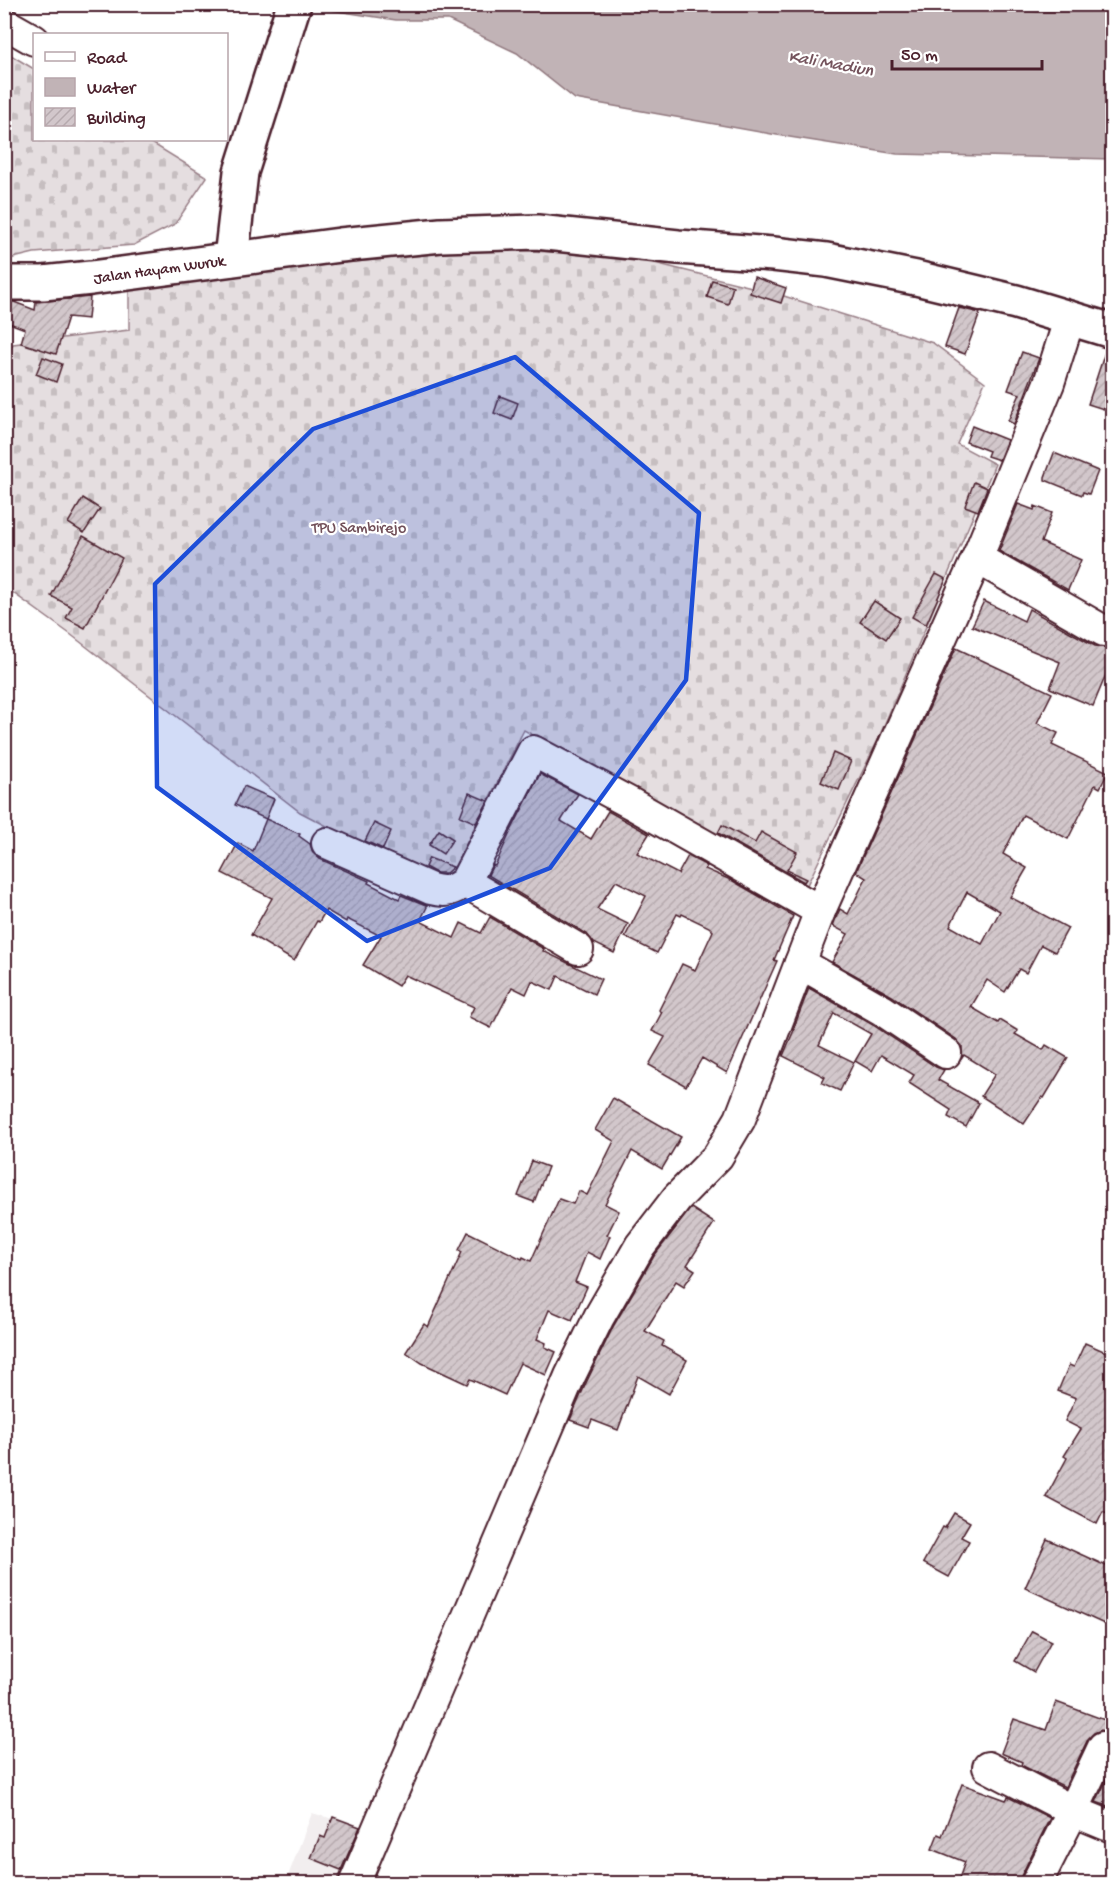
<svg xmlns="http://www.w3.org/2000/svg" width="1117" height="1888" font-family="'Gochi Hand',sans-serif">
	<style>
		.built { fill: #f2eeef }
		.cemetery { fill: url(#cemetery-stones); stroke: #987e86; stroke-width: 1.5 }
		.water { fill: #c1b3b6; stroke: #91787e; stroke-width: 1.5 }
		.building { fill: url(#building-hatch); stroke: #4a1f2b; stroke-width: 1.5; fill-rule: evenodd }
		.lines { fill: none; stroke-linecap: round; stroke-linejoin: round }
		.minor-casing { stroke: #4a1f2b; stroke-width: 34 }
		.major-casing { stroke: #4a1f2b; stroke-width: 38 }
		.minor { stroke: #fff; stroke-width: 30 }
		.major { stroke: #fff; stroke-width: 33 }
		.marked { fill: #1d4ed8; fill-opacity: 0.2; stroke: #1d4ed8; stroke-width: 4.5; stroke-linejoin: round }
		.labels { text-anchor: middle; stroke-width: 4.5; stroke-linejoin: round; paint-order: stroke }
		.street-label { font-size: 16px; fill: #4a1f2b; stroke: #fff }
		.park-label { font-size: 16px; fill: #714f58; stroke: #fff }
		.water-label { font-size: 18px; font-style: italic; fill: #74535c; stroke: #fff }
	</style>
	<defs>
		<pattern id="cemetery-stones" width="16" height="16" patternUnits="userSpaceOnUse" patternTransform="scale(1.5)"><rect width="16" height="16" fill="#e5dee0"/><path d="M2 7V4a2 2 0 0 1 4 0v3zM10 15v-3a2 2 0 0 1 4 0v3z" fill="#c6bec0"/></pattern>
		<pattern id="building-hatch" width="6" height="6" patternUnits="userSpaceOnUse" patternTransform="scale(1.5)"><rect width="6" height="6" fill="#d2c7cb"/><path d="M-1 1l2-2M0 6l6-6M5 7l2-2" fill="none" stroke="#b6aaae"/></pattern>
	</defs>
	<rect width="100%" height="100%" fill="#fff"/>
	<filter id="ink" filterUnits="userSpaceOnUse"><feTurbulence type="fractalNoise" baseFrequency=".0167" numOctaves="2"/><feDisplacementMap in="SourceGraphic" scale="12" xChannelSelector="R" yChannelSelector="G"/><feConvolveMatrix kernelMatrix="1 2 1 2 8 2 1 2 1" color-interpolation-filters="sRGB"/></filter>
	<g filter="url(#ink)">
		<path class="built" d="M 312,1813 L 389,1835 L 367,1883 L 285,1884 Z"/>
		<g class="cemetery">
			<path d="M 4,51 L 34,69 L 34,140 L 147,140 L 207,177 L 175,224 L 134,245 L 34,253 L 5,260 Z"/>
			<path d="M 482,249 L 622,255 L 768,291 L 933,343 L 985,382 L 957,444 L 995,464 L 877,742 L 807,885 L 524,730 L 444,887 L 300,812 L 70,634 L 5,587 L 5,356 L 13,344 L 129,330 L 129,285 Z"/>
		</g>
		<path class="water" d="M 971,4 L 1037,12 L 1112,11 L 1112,159 L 897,154 L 777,135 L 575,99 L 517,53 L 448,20 L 396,20 L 297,5 Z"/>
		<g class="building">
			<path d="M 754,277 L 786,288 L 781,303 L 750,293 Z"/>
			<path d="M 712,280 L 733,286 L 728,304 L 707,297 Z"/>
			<path d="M 90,297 L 88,319 L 68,317 L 56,354 L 21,343 L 25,329 L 4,321 L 4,308 L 7,302 L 14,302 L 35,310 L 36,302 Z"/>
			<path d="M 959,308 L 980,313 L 965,354 L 945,347 Z"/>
			<path d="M 1106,349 L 1113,349 L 1113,412 L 1088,404 Z"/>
			<path d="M 1022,352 L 1039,358 L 1014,424 L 1008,421 L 1020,394 L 1008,390 Z"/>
			<path d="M 43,357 L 62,364 L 56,382 L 36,374 Z"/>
			<path d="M 500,396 L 518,403 L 512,420 L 494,413 Z"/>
			<path d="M 972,426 L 1007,440 L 999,460 L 987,456 L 989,451 L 966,442 Z"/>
			<path d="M 1054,453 L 1098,471 L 1089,494 L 1083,492 L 1082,495 L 1045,480 L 1045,477 Z"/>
			<path d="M 974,482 L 987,488 L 978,511 L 965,506 Z"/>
			<path d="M 83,498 L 100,509 L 84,533 L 68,523 Z"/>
			<path d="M 1018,504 L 1034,510 L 1035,506 L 1052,513 L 1041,542 L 1081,560 L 1068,590 L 999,551 Z"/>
			<path d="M 83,536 L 122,558 L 85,628 L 66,618 L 72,607 L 51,596 Z"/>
			<path d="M 936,574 L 946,579 L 926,625 L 912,617 Z"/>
			<path d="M 874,601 L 900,618 L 886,639 L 860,622 Z"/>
			<path d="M 984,601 L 1024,621 L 1029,609 L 1095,646 L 1113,648 L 1113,658 L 1093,706 L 1050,688 L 1060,662 L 972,626 Z"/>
			<path d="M 956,648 L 1052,693 L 1037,723 L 1058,733 L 1052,745 L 1108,772 L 1100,788 L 1095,785 L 1068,839 L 1023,815 L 1003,854 L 1027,868 L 1010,897 L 1068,928 L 1055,952 L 1041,945 L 1026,973 L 1019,969 L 1005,992 L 987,980 L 971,1007 L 998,1023 L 1000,1020 L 1018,1031 L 1015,1034 L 1043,1050 L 1046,1045 L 1068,1058 L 1044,1098 L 1042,1097 L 1024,1124 L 981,1096 L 995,1074 L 964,1055 L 962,1058 L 962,1046 L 956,1039 L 892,996 L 832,962 L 848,934 L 833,926 L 836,918 L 840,909 L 848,914 L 866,878 L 856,872 ZM 967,892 L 1000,911 L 982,944 L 950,926 Z"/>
			<path d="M 833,753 L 851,761 L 839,790 L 821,782 Z"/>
			<path d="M 540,774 L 578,794 L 561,821 L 591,839 L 608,811 L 649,834 L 637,853 L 678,874 L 688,856 L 707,866 L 705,869 L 733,881 L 793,916 L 774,960 L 777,961 L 727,1073 L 702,1058 L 686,1086 L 649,1065 L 665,1037 L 652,1031 L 662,1012 L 659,1010 L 682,964 L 695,970 L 713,931 L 709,927 L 682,914 L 681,916 L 677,914 L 657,953 L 625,937 L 646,896 L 616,881 L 597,909 L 628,924 L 614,953 L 594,943 L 587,934 L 488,875 L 493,865 L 495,866 L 509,835 Z"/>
			<path d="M 244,786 L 274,799 L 266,819 L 235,805 Z"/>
			<path d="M 469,793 L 488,801 L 476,823 L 460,816 Z"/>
			<path d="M 266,819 L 300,834 L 299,836 L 310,844 L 313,853 L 320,859 L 369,881 L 368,883 L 399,899 L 401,895 L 426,905 L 427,907 L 420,921 L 454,938 L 461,923 L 481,933 L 490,917 L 544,949 L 543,951 L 601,979 L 594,994 L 558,976 L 552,990 L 532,981 L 526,994 L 512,987 L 491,1028 L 469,1017 L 474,1007 L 405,975 L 398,986 L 363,965 L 381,936 L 347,919 L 346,922 L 326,910 L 319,922 L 317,921 L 294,961 L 251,935 L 272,898 L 222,873 L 238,843 L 253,851 Z"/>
			<path d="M 374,823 L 391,831 L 383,849 L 365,841 Z"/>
			<path d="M 722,825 L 755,843 L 761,832 L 797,852 L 787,870 L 806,879 L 804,882 L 718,833 Z"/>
			<path d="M 439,830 L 453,839 L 443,854 L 429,845 Z"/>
			<path d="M 429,858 L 453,867 L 446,873 L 436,873 L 425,867 Z"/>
			<path d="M 809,988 L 873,1025 L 936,1067 L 944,1070 L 938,1080 L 979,1103 L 966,1127 L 948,1117 L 951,1110 L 909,1083 L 914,1075 L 881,1055 L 872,1071 L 855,1061 L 871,1034 L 834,1013 L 819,1045 L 854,1062 L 840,1091 L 822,1083 L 825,1077 L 783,1056 L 794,1030 L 793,1030 Z"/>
			<path d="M 613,1098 L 681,1137 L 662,1169 L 632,1151 L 605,1204 L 619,1211 L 607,1235 L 610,1236 L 600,1259 L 587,1252 L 575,1282 L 587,1287 L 572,1320 L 549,1310 L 537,1339 L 546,1343 L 545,1347 L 556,1352 L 546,1375 L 520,1363 L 505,1395 L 470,1379 L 467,1384 L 422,1363 L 406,1352 L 424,1324 L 428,1327 L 462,1252 L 459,1250 L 468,1232 L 522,1259 L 523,1257 L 531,1261 L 559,1199 L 573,1204 L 579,1191 L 587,1195 L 614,1141 L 595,1130 Z"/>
			<path d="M 532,1161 L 548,1167 L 534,1202 L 518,1196 Z"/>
			<path d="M 691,1208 L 714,1223 L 687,1265 L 695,1270 L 684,1286 L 676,1281 L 645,1331 L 664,1341 L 662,1346 L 687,1360 L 669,1394 L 638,1376 L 618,1430 L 592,1420 L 589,1427 L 570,1420 L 586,1383 L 614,1325 L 654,1256 Z"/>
			<path d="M 1085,1343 L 1113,1355 L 1113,1517 L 1103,1512 L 1097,1524 L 1046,1497 L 1067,1458 L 1064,1456 L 1081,1429 L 1065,1421 L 1076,1398 L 1058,1391 L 1069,1365 L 1074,1367 Z"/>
			<path d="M 954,1513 L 970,1522 L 961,1537 L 969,1541 L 949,1577 L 923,1563 L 943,1527 L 945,1528 Z"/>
			<path d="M 1047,1539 L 1113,1569 L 1113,1628 L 1025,1588 Z"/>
			<path d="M 1032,1631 L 1051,1641 L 1034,1672 L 1015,1661 Z"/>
			<path d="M 1056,1702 L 1113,1723 L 1113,1733 L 1101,1730 L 1094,1733 L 1088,1739 L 1065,1787 L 1021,1765 L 1022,1762 L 1001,1753 L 1014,1719 L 1046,1730 Z"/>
			<path d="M 1113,1767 L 1113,1808 L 1096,1802 Z"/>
			<path d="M 962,1784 L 1006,1800 L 1008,1797 L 1050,1818 L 1021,1876 L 1019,1884 L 957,1884 L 965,1862 L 932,1849 L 938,1834 L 942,1836 Z"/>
			<path d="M 333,1817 L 360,1827 L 341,1870 L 311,1858 L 320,1836 L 325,1838 Z"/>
		</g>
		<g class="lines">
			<g class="minor-casing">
				<g id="minor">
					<path d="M 4,23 L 34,40"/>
					<path d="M 977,558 L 1104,631 L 1112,631"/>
					<path d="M 327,843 L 431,889 C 446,893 452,891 465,882 L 533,751 L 632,804 L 820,911 L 740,1119 L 718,1156 L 677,1198 L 640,1246 L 599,1317 L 570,1376 L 354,1884"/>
					<path d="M 465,882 L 578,949"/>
					<path d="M 820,911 L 977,558 L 1049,383 L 1070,317"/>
					<path d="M 800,963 L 882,1010 L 946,1053"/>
					<path d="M 988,1767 L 1073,1811 L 1112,1827"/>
					<path d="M 1036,1884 L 1073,1811 L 1103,1747"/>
				</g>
			</g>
			<g class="major-casing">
				<g id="major">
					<path d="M 231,259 L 241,172 L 294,4"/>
					<path d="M 4,283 L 43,283 L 91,278 L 340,245 L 441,235 L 537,232 L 678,247 L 773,254 L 826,260 L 916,278 L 1016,302 L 1112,331"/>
				</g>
			</g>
			<use href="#minor" class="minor"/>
			<use href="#major" class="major"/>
		</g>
	</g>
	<path class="marked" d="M 515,357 L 699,513 L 686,680 L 550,868 L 367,941 L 157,787 L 155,584 L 313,429 Z"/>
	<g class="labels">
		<g class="street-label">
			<text transform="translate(159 268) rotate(-8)" y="6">Jalan Hayam Wuruk</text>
		</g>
		<g class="park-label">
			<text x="359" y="532">TPU Sambirejo</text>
		</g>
		<g class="water-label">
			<text transform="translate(831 62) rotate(10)" y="6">Kali Madiun</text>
		</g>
	</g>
	<rect width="1117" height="1888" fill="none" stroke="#fff" stroke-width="24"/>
	<rect x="12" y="12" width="1093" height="1864" fill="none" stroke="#4a1f2b" stroke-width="2" filter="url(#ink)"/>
	<rect x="33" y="33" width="195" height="108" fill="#ffffff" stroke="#b7a5aa" stroke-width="1.5"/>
	<rect x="45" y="52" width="30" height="9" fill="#ffffff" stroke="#b7a5aa" stroke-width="1.5"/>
	<text x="87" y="63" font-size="18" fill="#4a1f2b">Road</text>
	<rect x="45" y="78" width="30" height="18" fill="#c1b3b6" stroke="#b7a5aa" stroke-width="1.5"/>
	<text x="87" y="93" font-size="18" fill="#4a1f2b">Water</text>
	<rect x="45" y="108" width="30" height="18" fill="url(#building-hatch)" stroke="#b7a5aa" stroke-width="1.5"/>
	<text x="87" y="123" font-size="18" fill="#4a1f2b">Building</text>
	<path d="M892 60v9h150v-9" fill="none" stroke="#4a1f2b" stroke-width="3"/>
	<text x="901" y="60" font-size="18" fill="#4a1f2b" stroke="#ffffff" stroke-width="4.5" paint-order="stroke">50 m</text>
</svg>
